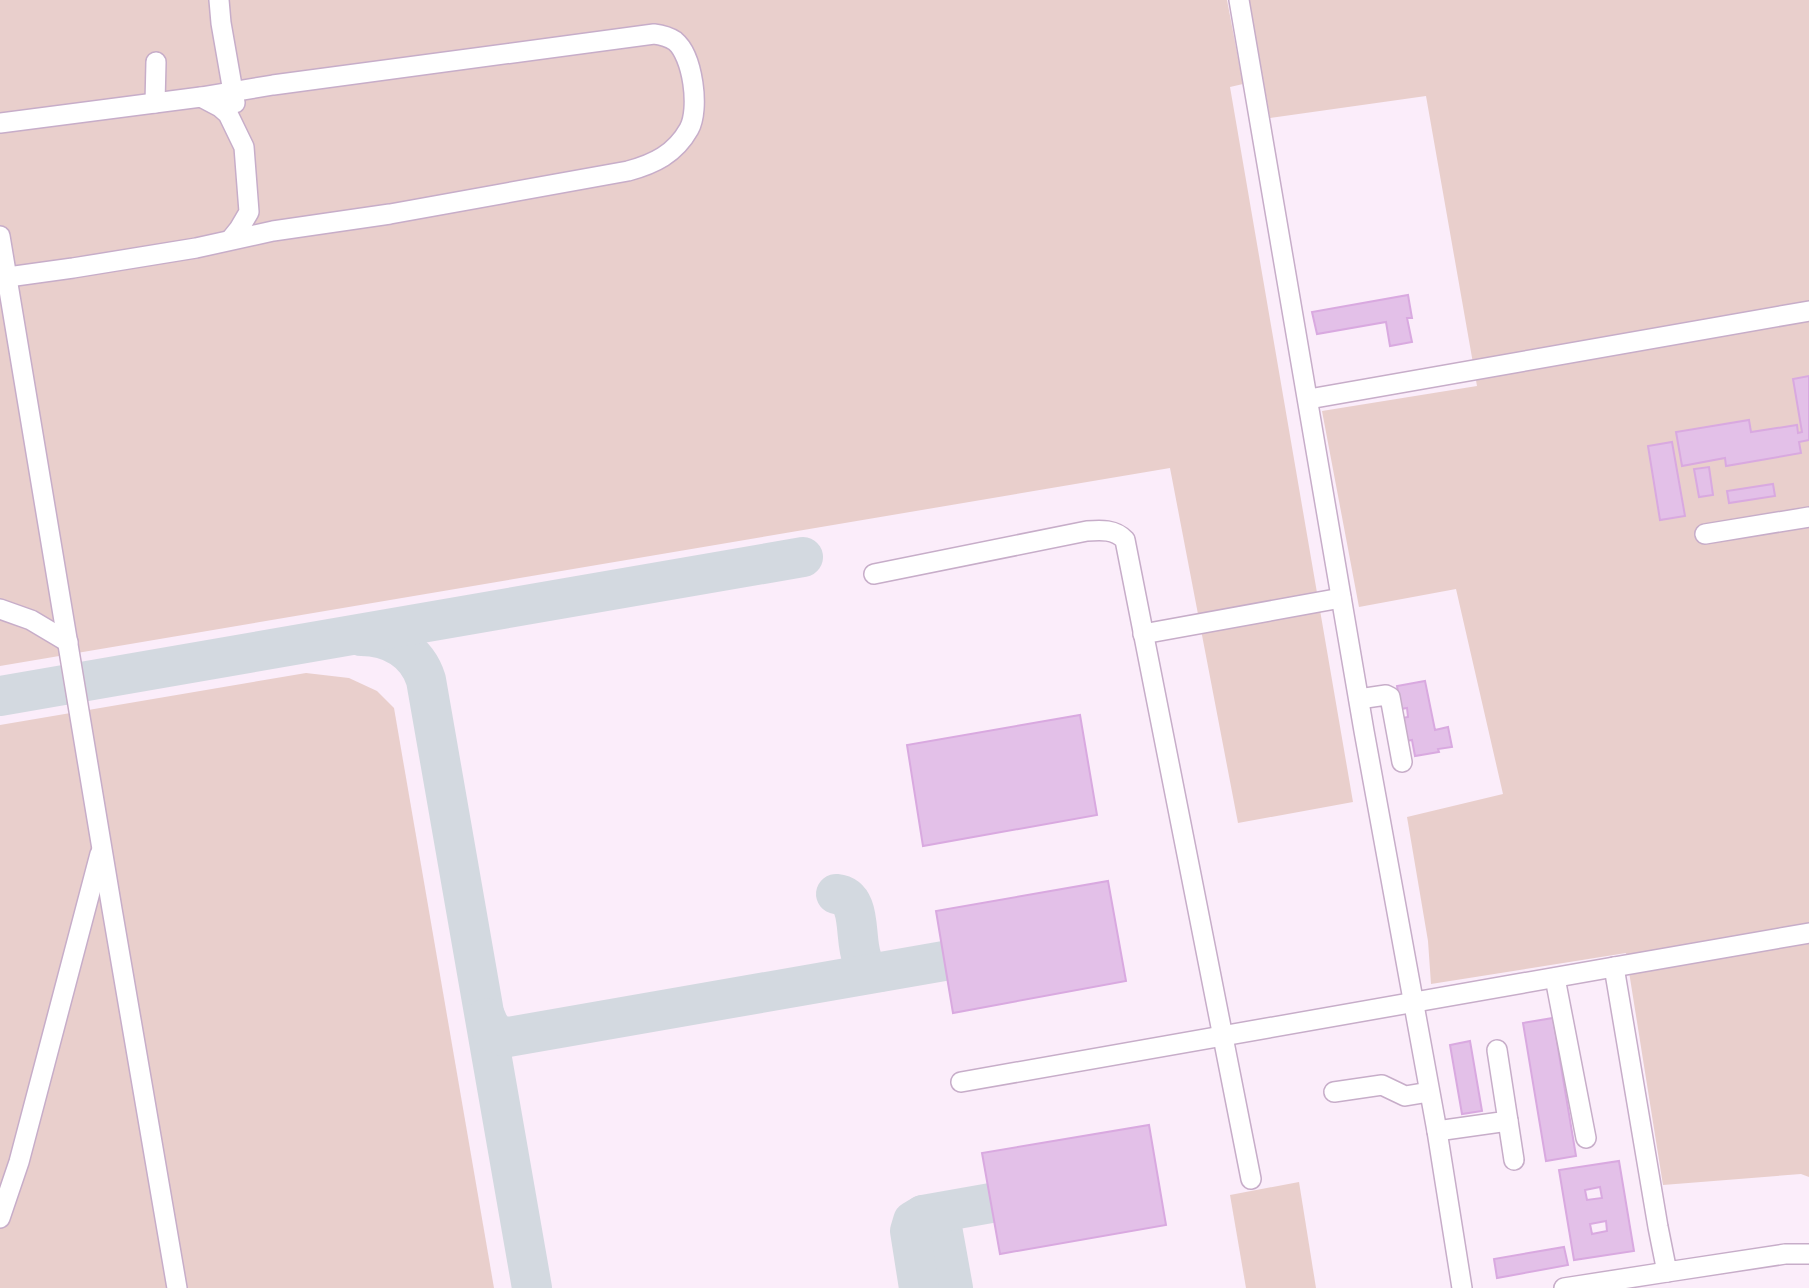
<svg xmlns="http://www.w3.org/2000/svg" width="1809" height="1288" font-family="Roboto,sans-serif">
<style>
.green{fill:#e9cfcc}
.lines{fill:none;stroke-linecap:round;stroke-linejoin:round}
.taxiway{stroke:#d3d9e0;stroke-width:40}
.building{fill:#e3c0e8;stroke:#d9a9e0;stroke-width:2;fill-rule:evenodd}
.minor-casing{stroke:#c7adc9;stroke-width:22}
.minor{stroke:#fff;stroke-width:19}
</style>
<rect width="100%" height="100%" fill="#fbedfa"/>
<g class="green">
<polygon points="0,0 1227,0 1243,84 1230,87 1353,802 1238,823 1170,468 0,666"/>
<polygon points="1249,0 1809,0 1809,1177 1801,1174 1663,1185 1626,953 1431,984 1428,941 1407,817 1503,794 1456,589 1359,607 1322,411 1477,386 1426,96 1270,118"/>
<polygon points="306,673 349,678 377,691 394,708 494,1288 0,1288 0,725"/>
<polygon points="1299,1182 1316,1288 1246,1288 1230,1195"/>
</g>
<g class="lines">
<g class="taxiway">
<path d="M361,636C391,636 417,651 426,680L532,1288"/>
<polyline points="0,696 803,557"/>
<path d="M836,894C873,898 842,970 880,972"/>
<path d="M486,1018C490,1029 496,1036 508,1037L944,961"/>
<polyline points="923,1215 935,1217 942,1227 953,1288"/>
<polyline points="919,1288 910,1231 913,1221 923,1215 991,1203"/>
</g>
</g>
<g class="building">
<polygon points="1408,295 1412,318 1407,318 1412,342 1390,346 1386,322 1317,334 1312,312"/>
<polygon points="1809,376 1809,440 1799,442 1801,453 1726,466 1725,458 1682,466 1676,432 1749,420 1751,432 1797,425 1798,433 1802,432 1793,379"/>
<polygon points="1672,442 1685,516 1660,520 1648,446"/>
<polygon points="1709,467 1713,495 1699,497 1694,469"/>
<polygon points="1773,484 1775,496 1729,503 1727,491"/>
<polygon points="1425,681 1435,730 1448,727 1452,747 1438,749 1439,752 1415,756 1412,740 1406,741 1402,718 1408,717 1407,708 1401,709 1397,686"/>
<polygon points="1080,715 1097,815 923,846 907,745"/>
<polygon points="1108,881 1126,981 953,1013 936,911"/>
<polygon points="1553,1018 1576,1156 1546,1161 1523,1023"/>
<polygon points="1470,1041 1482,1111 1462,1114 1450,1045"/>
<polygon points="1149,1125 1166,1225 1000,1254 982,1153"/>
<path d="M1619,1161L1634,1251L1574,1260L1559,1170ZM1600,1187L1602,1198L1587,1200L1585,1190ZM1606,1221L1607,1231L1592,1234L1590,1224Z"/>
<polygon points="1564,1247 1568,1265 1497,1278 1494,1259"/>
</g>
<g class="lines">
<g class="minor-casing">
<g id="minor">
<polyline points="219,0 221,23 235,103"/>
<polyline points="1239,0 1364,731 1437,1131 1462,1288"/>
<polyline points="201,97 220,107 228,114 244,147 249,212 239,229 231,239"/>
<polyline points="155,103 156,62"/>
<path d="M0,123L201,97L273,85L654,34C662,35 669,37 675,41C693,56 700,109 689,129C675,154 654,164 628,171L390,214L273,231L196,248L73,268L8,277"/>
<polyline points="0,236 112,909 177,1288"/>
<polyline points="1309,399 1809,311"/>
<polyline points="1705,534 1809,517"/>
<path d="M874,574L1087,531C1101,530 1115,529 1125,540L1251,1179"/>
<polyline points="0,609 31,620 68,642"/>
<polyline points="1143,634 1341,598"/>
<polyline points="1359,699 1386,695 1390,697 1402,762"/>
<polyline points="1614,967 1809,933"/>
<polyline points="1555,978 1586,1138"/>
<polyline points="961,1082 1614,967 1658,1227 1667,1272 1785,1254 1809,1254"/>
<polyline points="1334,1092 1382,1085 1405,1096 1429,1092"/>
<polyline points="1508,1121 1514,1160"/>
<polyline points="1437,1131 1508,1121 1497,1050"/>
<polyline points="0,1218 19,1162 100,854"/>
<polyline points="1564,1288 1667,1272"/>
</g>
</g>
<use href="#minor" class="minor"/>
</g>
</svg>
